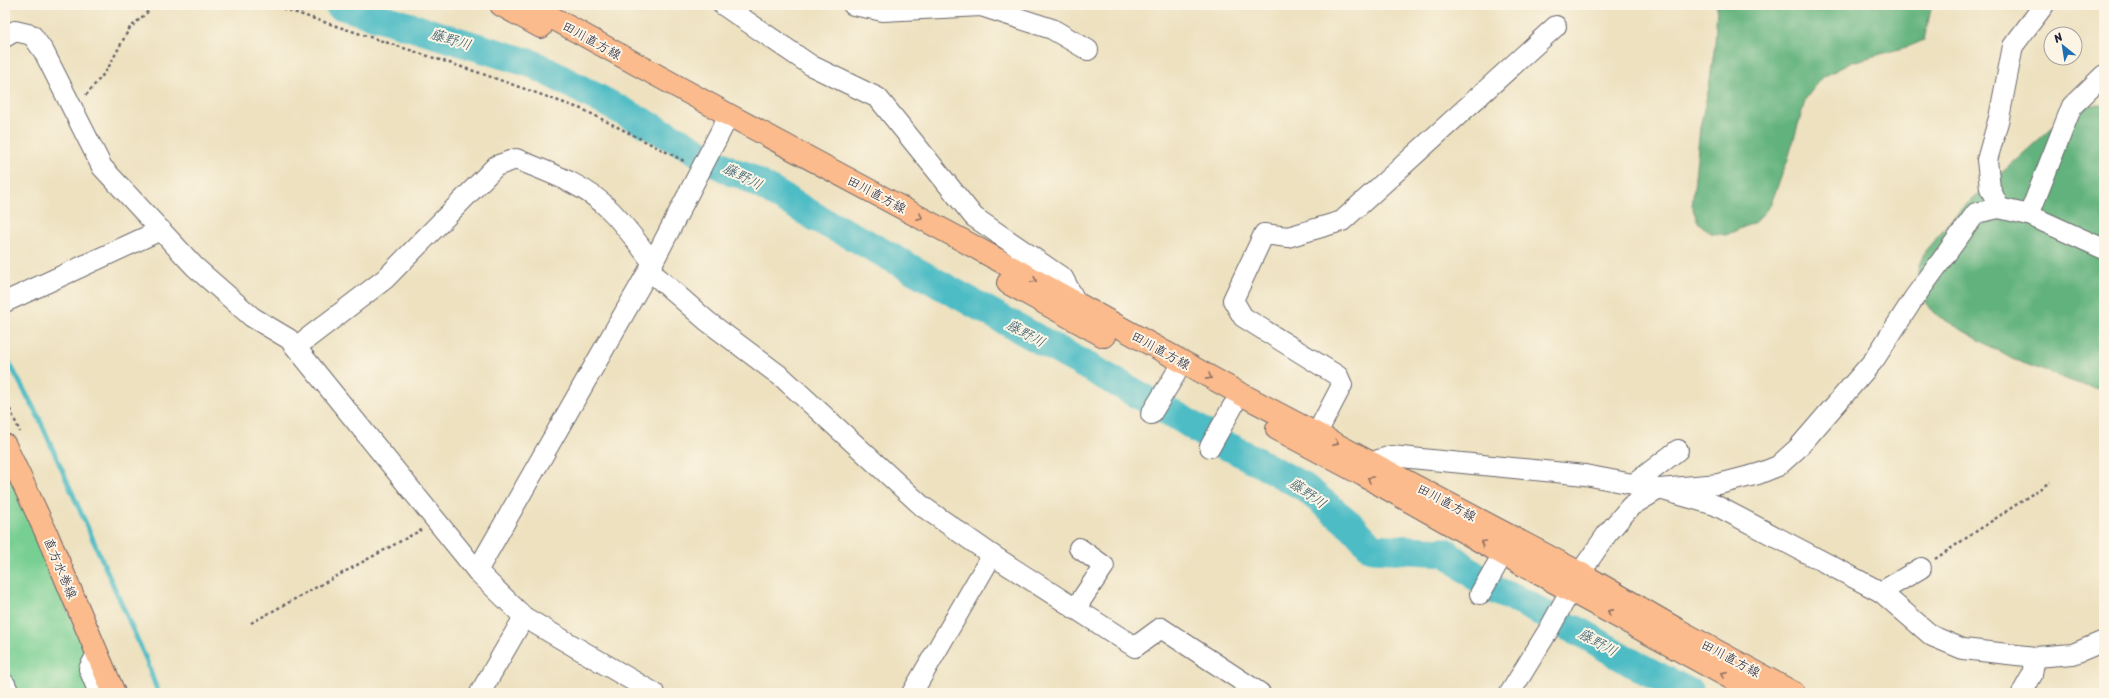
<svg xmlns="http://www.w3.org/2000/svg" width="2109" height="698" font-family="Sriracha,'Klee One',sans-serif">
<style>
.green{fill:#78cf93;stroke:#4d7867}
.forest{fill:#62b27d;stroke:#426a5c}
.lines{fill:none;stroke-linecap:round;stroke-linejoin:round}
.stream{stroke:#4ebcc5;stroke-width:5}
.river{stroke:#4ebcc5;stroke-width:29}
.minor-casing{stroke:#69656a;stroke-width:22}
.major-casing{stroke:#69656a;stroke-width:24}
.path{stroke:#69656a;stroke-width:2.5;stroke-dasharray:3 3;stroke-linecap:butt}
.minor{stroke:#fff;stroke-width:20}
.major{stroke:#fbbb8c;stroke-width:22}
.oneway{stroke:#8e6e64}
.labels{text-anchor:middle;stroke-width:4;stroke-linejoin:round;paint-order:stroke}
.street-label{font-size:13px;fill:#22223b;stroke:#fcf5e5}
.water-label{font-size:14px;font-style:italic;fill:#31586b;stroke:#fcf5e5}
</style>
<rect width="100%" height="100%" fill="#fcf5e5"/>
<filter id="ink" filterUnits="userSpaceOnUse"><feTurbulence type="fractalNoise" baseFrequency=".025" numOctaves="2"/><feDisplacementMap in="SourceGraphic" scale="8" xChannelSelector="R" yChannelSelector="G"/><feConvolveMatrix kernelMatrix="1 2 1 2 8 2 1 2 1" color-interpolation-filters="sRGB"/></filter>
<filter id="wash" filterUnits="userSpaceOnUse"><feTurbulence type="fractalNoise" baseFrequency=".012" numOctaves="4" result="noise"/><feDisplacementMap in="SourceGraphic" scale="16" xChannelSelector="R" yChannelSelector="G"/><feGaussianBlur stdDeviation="0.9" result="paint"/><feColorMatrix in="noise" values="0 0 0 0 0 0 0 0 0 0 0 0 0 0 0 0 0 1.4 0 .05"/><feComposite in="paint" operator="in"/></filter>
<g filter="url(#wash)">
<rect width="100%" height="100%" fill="#ede1c0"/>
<polygon class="green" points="5,465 103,693 5,693"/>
<g class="forest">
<polygon points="1717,5 1932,5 1924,40 1910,46 1852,62 1823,77 1806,98 1788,159 1770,206 1755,222 1726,235 1710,233 1698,222 1692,207 1700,127 1709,87 1715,44"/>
<polygon points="2091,105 2104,105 2104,390 2085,386 2012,359 1938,316 1926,304 1917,278 1919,265 1925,251 1959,211 2055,125 2081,107"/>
</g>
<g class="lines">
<polyline class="stream" points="5,355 39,418 146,659 158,693"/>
<polyline class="river" points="339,5 533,64 681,142 732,172 744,175 824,222 858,239 1182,419 1221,444 1234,449 1304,487 1353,527 1372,548 1446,552 1490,588 1520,601 1566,626 1579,631 1632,663 1690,693"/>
</g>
</g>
<g filter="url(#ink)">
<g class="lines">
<g class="minor-casing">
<g id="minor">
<polyline points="723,5 812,66 878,98 974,217 1063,278 1077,304 1074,310"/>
<polyline points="853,5 883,11 981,6 1052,29 1088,50"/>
<polyline points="5,37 15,31 32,35 44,52 102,167 195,267 252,317 289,339 477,571 524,617 654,693"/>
<polyline points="1999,208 1990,188 1987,160 1999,118 2013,46 2044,5"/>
<polyline points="2029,215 2072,106 2104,75"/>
<polyline points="649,270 707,321 783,378 922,506 992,555 1135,647 1161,628 1260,693"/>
<polyline points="5,302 161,230"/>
<path d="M296,347L385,279L496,166L516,159C548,172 586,185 610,210C626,226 639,245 653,263"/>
<polyline points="1151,414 1175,375"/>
<polyline points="1210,447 1233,406"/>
<polyline points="1312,448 1317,433 1342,385 1338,376 1243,317 1233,300 1264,234 1288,237 1342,221 1556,26"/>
<polyline points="1372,462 1391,456 1585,475 1659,489 1715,505 1881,592 1932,636 1963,649 2035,657 2073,654 2104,641"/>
<polyline points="1634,484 1678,450"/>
<polyline points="477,571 649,270 729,115"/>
<polyline points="1881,592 1921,568"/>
<polyline points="1480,594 1503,554"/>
<polyline points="1075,609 1104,566 1079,548"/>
<polyline points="97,654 89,669 99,693"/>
<polyline points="5,684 9,693"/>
<polyline points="480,693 524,617"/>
<polyline points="912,693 992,555"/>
<polyline points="1510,693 1548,631 1580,573 1607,534 1631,506 1659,489 1719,484 1758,474 1778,466 1798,448 1874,360 1914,298 1976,213 1999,208 2029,215 2104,249"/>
<polyline points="2022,693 2032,675 2035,657"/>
</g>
</g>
<g class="major-casing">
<g id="major">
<polyline points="501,5 541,27"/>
<polyline points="529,5 729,115 962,240 1239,393 1580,573 1680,631 1794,693"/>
<polyline points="1008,283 1104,336"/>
<polyline points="1277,429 1363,475 1503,554 1758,693"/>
<polyline points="5,445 45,530 114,693"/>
</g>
</g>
<g class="path">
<polyline points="272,5 480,73 584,110 686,162"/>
<polyline points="86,95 107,70 129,29 155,5"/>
<polyline points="5,398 20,432"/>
<polyline points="1935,559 2050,482"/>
<polyline points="251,623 421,530"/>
</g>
<use href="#minor" class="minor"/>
<use href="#major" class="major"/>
</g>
<defs><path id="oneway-chevron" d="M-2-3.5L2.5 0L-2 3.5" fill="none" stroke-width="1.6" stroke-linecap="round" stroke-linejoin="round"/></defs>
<g class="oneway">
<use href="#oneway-chevron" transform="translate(920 217) rotate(28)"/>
<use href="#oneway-chevron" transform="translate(1034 280) rotate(29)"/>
<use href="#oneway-chevron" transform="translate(1209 377) rotate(29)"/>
<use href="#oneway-chevron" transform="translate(1336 443) rotate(28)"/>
<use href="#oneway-chevron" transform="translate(1370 479) rotate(-150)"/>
<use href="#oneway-chevron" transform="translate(1483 543) rotate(-150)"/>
<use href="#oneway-chevron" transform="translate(1610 612) rotate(-152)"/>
<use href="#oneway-chevron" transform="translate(1724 674) rotate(-151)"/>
</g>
</g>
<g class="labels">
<g class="street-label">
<text transform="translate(592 40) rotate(29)" y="5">田川直方線</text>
<text transform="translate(877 194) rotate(28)" y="5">田川直方線</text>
<text transform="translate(1161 350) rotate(29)" y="5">田川直方線</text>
<text transform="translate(1447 502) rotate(28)" y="5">田川直方線</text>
<text transform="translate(61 568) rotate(67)" y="5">直方水巻線</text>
<text transform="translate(1731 658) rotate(28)" y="5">田川直方線</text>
</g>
<g class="water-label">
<text transform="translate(451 39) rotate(17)" y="5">藤野川</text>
<text transform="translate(743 176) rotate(27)" y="5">藤野川</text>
<text transform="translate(1026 333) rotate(29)" y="5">藤野川</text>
<text transform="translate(1308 493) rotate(35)" y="5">藤野川</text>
<text transform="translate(1598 642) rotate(29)" y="5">藤野川</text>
</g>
</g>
<rect width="2109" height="698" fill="none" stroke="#fcf5e5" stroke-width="20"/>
<g transform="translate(2063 46) rotate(330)"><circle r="19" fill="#fcf5e5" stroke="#a5a1a1"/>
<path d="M0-3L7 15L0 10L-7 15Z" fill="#1f6fb2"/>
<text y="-6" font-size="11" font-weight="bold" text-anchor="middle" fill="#22223b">N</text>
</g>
</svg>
